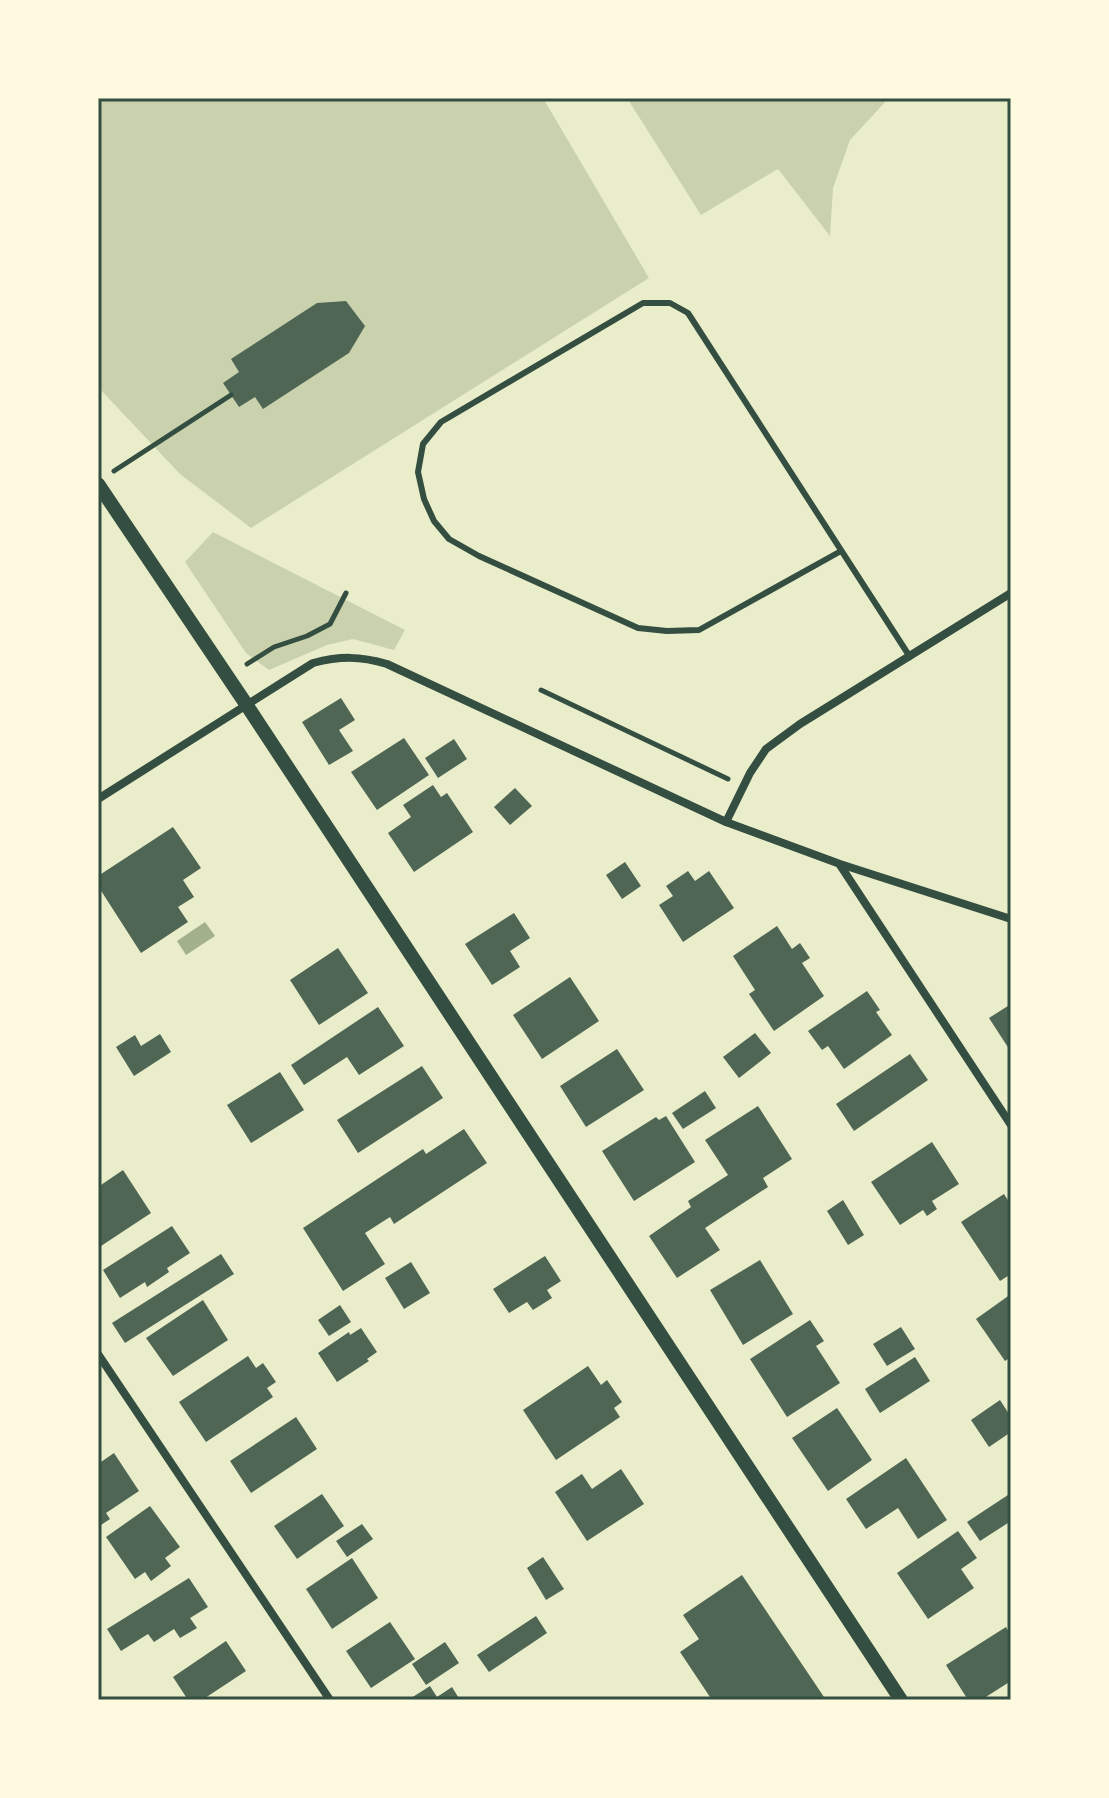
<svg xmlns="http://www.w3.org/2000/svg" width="1109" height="1798" font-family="'Noto Serif',serif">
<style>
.green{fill:#cad2ad}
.water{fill:#a3b18a}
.building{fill:#4f6655}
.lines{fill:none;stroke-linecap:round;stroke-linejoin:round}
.path{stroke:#344e41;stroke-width:5}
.service{stroke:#344e41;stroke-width:6}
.minor{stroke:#344e41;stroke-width:8}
.tertiary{stroke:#344e41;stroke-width:14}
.neatline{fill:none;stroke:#344e41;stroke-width:3}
</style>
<rect width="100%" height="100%" fill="#e9edc9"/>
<g class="green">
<polygon points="98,98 543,98 649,278 251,528 180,474 98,387"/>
<polygon points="627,98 885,98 887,100 850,140 833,188 830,236 778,169 701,215"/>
<polygon points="213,532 405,630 394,650 353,639 327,645 269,670 246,653 185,562"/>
</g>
<polygon class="water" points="205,922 215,936 186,955 177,941"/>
<g class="building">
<polygon points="346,301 365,326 349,353 263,409 255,397 239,407 223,383 239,372 231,359 317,303"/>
<polygon points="341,698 355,720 339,730 353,751 329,765 302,722"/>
<polygon points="404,738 429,775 377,810 351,772"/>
<polygon points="454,739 467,759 438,778 425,758"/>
<polygon points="433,785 441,797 447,793 473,832 414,872 388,833 411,817 403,805"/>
<polygon points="515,788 532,806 510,825 494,807"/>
<polygon points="173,827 201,868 183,880 194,897 178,907 188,922 141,953 98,886 98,876"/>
<polygon points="625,862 641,886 622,899 606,875"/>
<polygon points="688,871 695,881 709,871 734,908 683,942 659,905 673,896 666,886"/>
<polygon points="514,913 530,938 510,951 520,967 492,985 465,944"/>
<polygon points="777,926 792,949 800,943 810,958 802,963 824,996 774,1031 749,994 755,990 733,956"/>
<polygon points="338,948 368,993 319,1025 290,980"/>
<polygon points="570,977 599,1021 542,1059 513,1015"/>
<polygon points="867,991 880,1010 876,1012 892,1035 844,1069 828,1046 822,1050 808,1031"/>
<polygon points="1011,1004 1011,1052 989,1018"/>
<polygon points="378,1007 404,1046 359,1075 347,1057 304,1085 291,1065"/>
<polygon points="755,1033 771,1053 739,1078 723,1057"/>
<polygon points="160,1034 171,1052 134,1076 116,1047 135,1035 141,1046"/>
<polygon points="617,1049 644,1090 586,1127 560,1086"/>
<polygon points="910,1054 928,1080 854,1131 836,1104"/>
<polygon points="422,1066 443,1098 358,1153 337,1120"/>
<polygon points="280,1072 304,1110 251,1143 227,1105"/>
<polygon points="705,1091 716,1108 683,1129 672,1113"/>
<polygon points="758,1106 792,1159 763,1178 768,1187 705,1228 720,1250 677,1278 649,1236 691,1207 688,1201 728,1175 705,1140"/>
<polygon points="666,1116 695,1162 634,1201 602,1151 656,1117 659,1120"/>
<polygon points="464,1129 487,1163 394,1224 390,1217 365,1233 385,1264 343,1291 303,1228 423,1149 426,1154"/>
<polygon points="932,1142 959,1184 932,1201 937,1209 927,1216 923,1210 900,1225 871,1182"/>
<polygon points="123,1170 151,1213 98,1248 98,1187"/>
<polygon points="1004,1194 1011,1205 1011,1274 1000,1281 961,1222"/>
<polygon points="843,1200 864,1235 848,1245 827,1211"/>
<polygon points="172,1226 190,1253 167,1268 169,1272 147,1287 145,1282 120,1298 103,1270"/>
<polygon points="221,1254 234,1274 125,1343 112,1323"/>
<polygon points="545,1256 561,1281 547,1290 552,1298 533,1310 527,1302 509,1313 493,1289"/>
<polygon points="760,1260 793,1314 743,1345 710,1290"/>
<polygon points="411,1262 430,1293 404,1309 385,1278"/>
<polygon points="1011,1294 1011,1357 1005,1361 976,1319"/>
<polygon points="203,1300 228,1340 173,1376 146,1338"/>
<polygon points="340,1305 351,1322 329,1336 318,1320"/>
<polygon points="810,1320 824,1341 816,1346 840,1383 787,1417 750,1359"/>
<polygon points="901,1327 915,1349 887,1366 873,1344"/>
<polygon points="361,1328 377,1352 367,1359 369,1361 337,1382 318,1353 349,1332 350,1335"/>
<polygon points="248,1356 256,1368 263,1363 276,1382 267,1388 273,1397 206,1442 179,1402"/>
<polygon points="915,1357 930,1381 880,1413 865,1389"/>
<polygon points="588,1366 601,1385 607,1380 622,1402 614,1408 620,1417 556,1460 523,1410"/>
<polygon points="1000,1400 1011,1417 1011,1432 989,1447 971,1420"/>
<polygon points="837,1408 872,1460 828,1491 792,1438"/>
<polygon points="296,1417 317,1449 251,1493 230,1461"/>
<polygon points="114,1453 139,1491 106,1513 110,1519 98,1527 98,1464"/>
<polygon points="906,1458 947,1520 918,1539 898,1508 866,1529 846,1499"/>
<polygon points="621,1469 644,1504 587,1541 555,1492 582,1474 592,1489"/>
<polygon points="1011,1493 1011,1521 980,1541 967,1522"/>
<polygon points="322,1494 344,1526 297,1559 274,1526"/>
<polygon points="150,1506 180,1547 165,1558 171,1566 151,1581 145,1572 135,1579 106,1537"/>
<polygon points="362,1524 373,1539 347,1557 336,1541"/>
<polygon points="958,1531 977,1558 961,1569 974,1588 928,1619 897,1573"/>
<polygon points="543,1557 564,1589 546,1600 527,1568"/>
<polygon points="352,1558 378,1598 332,1629 306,1589"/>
<polygon points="742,1575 826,1700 712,1700 680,1652 699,1639 683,1615"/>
<polygon points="189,1578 208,1607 190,1618 197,1628 180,1638 174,1629 154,1642 148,1634 121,1651 107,1629"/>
<polygon points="536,1616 547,1633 489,1672 477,1655"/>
<polygon points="390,1622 415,1659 371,1688 346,1651"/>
<polygon points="1006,1627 1011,1636 1011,1681 981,1700 968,1700 946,1665"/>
<polygon points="226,1641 246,1671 202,1700 188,1700 173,1677"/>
<polygon points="445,1642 459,1663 426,1685 412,1664"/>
<polygon points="430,1686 437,1697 452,1687 460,1700 408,1700"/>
</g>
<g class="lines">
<g class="path">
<polyline points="114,471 231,395"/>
<polyline points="247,664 274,647 307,636 330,624 346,593"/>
<polyline points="541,690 728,779"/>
</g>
<polyline class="service" points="841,551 699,630 667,631 638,628 479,556 449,539 434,521 424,499 418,472 423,444 441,422 643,303 670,303 688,313 910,657"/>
<g class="minor">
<path d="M98,799L313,663C340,656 360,656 387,664L726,822L840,864L1011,919"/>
<polyline points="726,822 750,773 766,749 800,724 1011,593"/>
<polyline points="840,865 1011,1125"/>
<polyline points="98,1354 330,1700"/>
</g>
<polyline class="tertiary" points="98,484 246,704 901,1700"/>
</g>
<rect width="1109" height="1798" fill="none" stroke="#fefae0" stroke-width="200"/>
<rect x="100" y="100" width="909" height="1598" class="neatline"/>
</svg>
